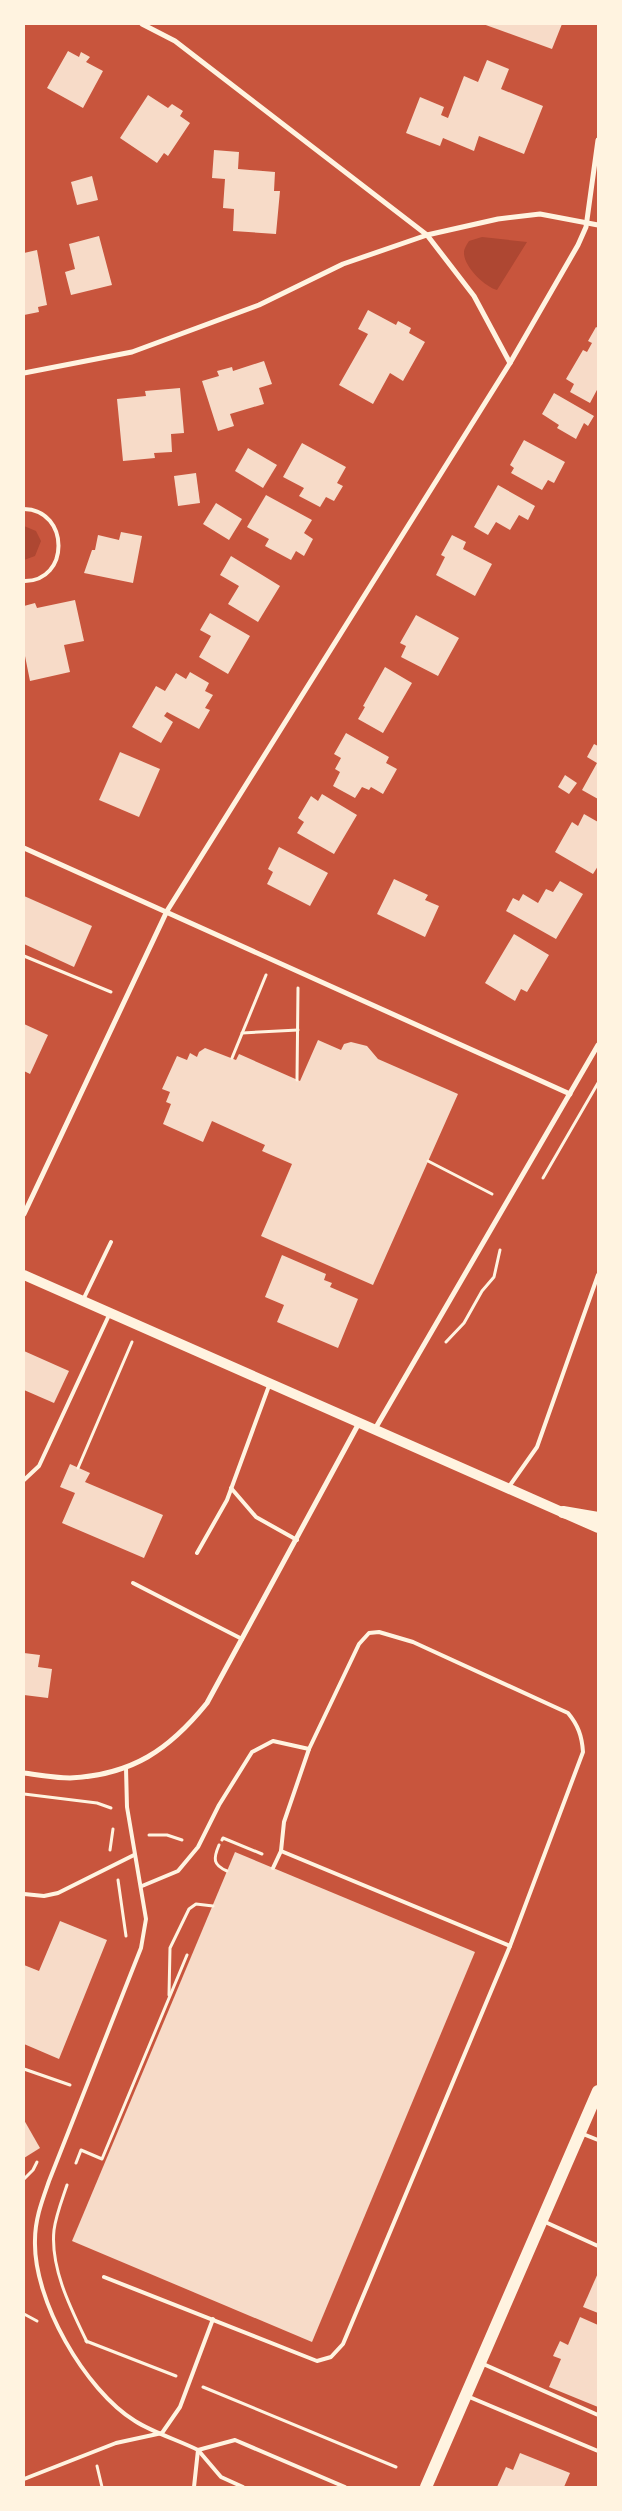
<svg xmlns="http://www.w3.org/2000/svg" width="622" height="2511" font-family="'Archivo Narrow',sans-serif">
<style>
.green{fill:#ae4732}
.building{fill:#f7dbc8}
.lines{fill:none;stroke-linecap:round;stroke-linejoin:round}
.path{stroke:#fff3e0;stroke-width:3}
.service{stroke:#fff3e0;stroke-width:4}
.minor{stroke:#fff3e0;stroke-width:5}
.secondary{stroke:#fff3e0;stroke-width:10}
.primary{stroke:#fff3e0;stroke-width:12}
</style>
<rect width="100%" height="100%" fill="#c8553d"/>
<g class="green">
<path d="M482,237L527,242L497,290C485,287 463,266 464,252C464,249 467,244 469,241Z"/>
<polygon points="24,526 36,531 41,541 35,556 24,560"/>
</g>
<g class="building">
<polygon points="483,24 562,24 552,49"/>
<polygon points="68,51 79,57 81,52 90,57 86,62 103,71 83,108 47,88"/>
<polygon points="487,60 509,69 501,89 543,106 524,154 479,136 474,151 443,138 440,146 406,133 420,97 444,107 441,115 448,118 464,76 478,82"/>
<polygon points="148,95 168,108 172,104 183,111 180,116 190,123 168,156 164,153 157,163 120,138"/>
<polygon points="214,150 239,152 238,169 275,172 274,191 280,191 276,234 233,231 234,209 223,208 225,179 212,178"/>
<polygon points="92,176 98,200 77,205 71,182"/>
<polygon points="99,236 112,285 71,295 65,272 75,269 69,244"/>
<polygon points="37,250 47,305 38,307 39,312 24,315 24,253"/>
<polygon points="368,310 396,325 398,321 411,328 409,333 425,342 403,381 390,373 373,404 339,385 368,334 358,329"/>
<polygon points="596,327 598,328 598,388 590,403 570,392 574,384 566,379 583,350 587,352 592,343 588,341"/>
<polygon points="264,361 272,384 259,388 264,404 230,414 234,426 218,431 202,381 219,376 217,371 232,367 233,371"/>
<polygon points="180,388 184,433 171,434 172,452 154,453 155,458 123,461 117,399 146,396 145,391"/>
<polygon points="554,393 594,416 588,426 584,423 576,439 557,428 559,425 542,414"/>
<polygon points="524,440 565,462 554,483 548,480 542,490 511,473 514,468 510,465"/>
<polygon points="302,443 346,467 337,483 343,486 334,501 326,497 320,507 299,496 304,488 283,477"/>
<polygon points="248,448 277,465 263,488 235,471"/>
<polygon points="196,473 200,503 178,506 174,476"/>
<polygon points="498,485 535,506 528,520 519,515 510,530 496,522 488,535 474,527"/>
<polygon points="266,495 312,520 304,533 313,539 304,556 296,551 291,560 265,546 269,539 247,527"/>
<polygon points="216,503 242,519 229,540 203,524"/>
<polygon points="121,532 142,536 133,583 84,573 92,550 95,550 98,535 119,540"/>
<polygon points="452,535 466,542 463,549 492,564 475,596 436,575 445,557 441,555"/>
<polygon points="231,556 280,586 258,622 228,604 239,586 220,575"/>
<polygon points="75,600 84,641 64,645 70,672 30,681 24,651 24,606 35,603 37,608"/>
<polygon points="210,613 250,636 228,674 199,657 211,636 200,630"/>
<polygon points="416,615 459,638 438,676 401,657 406,646 400,643"/>
<polygon points="385,667 412,683 383,733 358,719 365,707 363,706"/>
<polygon points="190,672 209,683 205,691 213,695 205,708 210,710 199,729 167,712 164,716 173,722 161,743 132,727 156,686 165,691 176,673 186,679"/>
<polygon points="346,733 389,757 386,763 397,769 383,794 371,787 369,790 362,787 355,798 333,786 340,772 335,769 341,758 334,754"/>
<polygon points="594,744 598,746 598,799 582,790 597,763 587,757"/>
<polygon points="120,752 160,769 139,817 99,800"/>
<polygon points="565,775 577,783 569,794 558,787"/>
<polygon points="322,794 357,815 334,854 297,833 304,822 298,818 311,796 318,801"/>
<polygon points="584,814 598,822 598,866 593,874 555,852 572,822 578,826"/>
<polygon points="279,847 328,873 310,906 267,884 273,872 268,869"/>
<polygon points="394,879 428,895 425,900 439,906 425,937 377,914"/>
<polygon points="560,881 583,894 556,939 506,911 513,898 519,901 523,894 538,903 546,889 553,892"/>
<polygon points="24,896 92,926 74,967 24,944"/>
<polygon points="514,934 549,955 527,992 521,989 515,1001 485,983"/>
<polygon points="24,1024 48,1035 30,1074 24,1071"/>
<polygon points="318,1040 341,1050 344,1044 351,1042 367,1046 378,1059 458,1094 373,1285 261,1236 292,1164 262,1151 265,1145 212,1121 203,1142 163,1124 171,1104 166,1102 170,1092 162,1089 177,1056 187,1060 190,1053 197,1057 199,1052 205,1048 236,1060 239,1054 300,1081"/>
<polygon points="282,1255 326,1274 324,1280 332,1283 330,1287 358,1299 338,1348 277,1322 284,1305 265,1297"/>
<polygon points="24,1351 69,1371 54,1403 24,1390"/>
<polygon points="70,1464 90,1473 85,1482 163,1515 144,1558 62,1523 75,1493 60,1487"/>
<polygon points="24,1653 40,1655 38,1667 52,1669 48,1698 24,1695"/>
<polygon points="235,1852 475,1952 312,2342 72,2241"/>
<polygon points="60,1921 107,1940 59,2059 24,2044 24,1965 39,1971"/>
<polygon points="24,2120 40,2148 24,2158"/>
<polygon points="598,2273 598,2313 583,2307"/>
<polygon points="580,2317 598,2325 598,2407 549,2387 561,2359 553,2356 560,2341 568,2345"/>
<polygon points="520,2453 570,2473 564,2487 497,2487 506,2467 513,2470"/>
</g>
<g class="lines">
<g class="path">
<polyline points="24,956 111,992"/>
<polyline points="242,1033 298,1030"/>
<polyline points="232,1058 266,975"/>
<polyline points="297,1080 298,988"/>
<polyline points="428,1161 492,1194"/>
<polyline points="543,1178 598,1083"/>
<polyline points="446,1342 464,1323 482,1291 494,1277 500,1250"/>
<polyline points="78,1468 132,1342"/>
<polyline points="24,1794 97,1803 111,1808"/>
<polyline points="149,1835 167,1835 182,1840"/>
<polyline points="222,1840 223,1838 262,1854"/>
<path d="M219,1845C213,1859 213,1865 227,1871"/>
<polyline points="110,1850 113,1829"/>
<polyline points="118,1880 126,1936"/>
<polyline points="169,1995 170,1948 189,1909 196,1904 213,1906"/>
<polyline points="24,2069 70,2085"/>
<polyline points="76,2163 81,2150 102,2159 187,1955"/>
<polyline points="24,2179 33,2170 37,2162"/>
<path d="M67,2185C62,2200 56,2215 54,2230C50,2268 71,2309 87,2342"/>
<polyline points="24,2314 37,2321"/>
<polyline points="86,2341 176,2376"/>
<polyline points="203,2387 396,2467"/>
<polyline points="97,2466 102,2487"/>
</g>
<g class="service">
<path d="M24,509C70,510 70,582 24,581"/>
<polyline points="83,1300 111,1242"/>
<polyline points="24,1480 39,1466 110,1313"/>
<polyline points="231,1488 256,1517 297,1540"/>
<polyline points="508,1488 537,1447 598,1275"/>
<polyline points="197,1553 227,1500 270,1383"/>
<polyline points="133,1583 242,1639"/>
<path d="M126,1768L127,1807L146,1919L141,1948L49,2181C42,2201 35,2219 35,2240C33,2300 85,2390 135,2421C154,2433 178,2440 198,2450L194,2487"/>
<path d="M273,1868L281,1851L284,1822L309,1749L359,1644L369,1633L379,1632L413,1642L568,1713C578,1725 582,1736 583,1752L510,1946"/>
<polyline points="142,1886 178,1871 198,1847 219,1805 252,1752 273,1741 309,1749"/>
<polyline points="24,1894 44,1896 58,1893 134,1855"/>
<polyline points="583,2134 598,2140"/>
<polyline points="543,2221 598,2246"/>
<polyline points="104,2277 317,2361 331,2357 343,2344 510,1946 281,1851"/>
<polyline points="481,2363 598,2415"/>
<polyline points="467,2396 598,2451"/>
<polyline points="24,2479 116,2443 162,2433 180,2407 213,2319"/>
<polyline points="243,2487 221,2477 198,2450 235,2440 345,2487"/>
</g>
<g class="minor">
<polyline points="142,24 175,41 427,235 474,296 510,363"/>
<polyline points="24,373 132,352 259,305 343,264 427,235 498,219 540,214 598,225"/>
<polyline points="24,848 570,1094"/>
<polyline points="24,1214 167,911 510,363 578,245 586,227 598,140"/>
<polyline points="375,1429 598,1045"/>
<path d="M24,1773C39,1775 55,1778 70,1778C132,1775 169,1750 207,1703L359,1423"/>
</g>
<polyline class="secondary" points="24,1275 598,1528"/>
<g class="primary">
<polyline points="563,1512 598,1518"/>
<polyline points="426,2487 598,2091"/>
</g>
</g>
<rect width="622" height="2511" fill="none" stroke="#fff3e0" stroke-width="50"/>
</svg>
